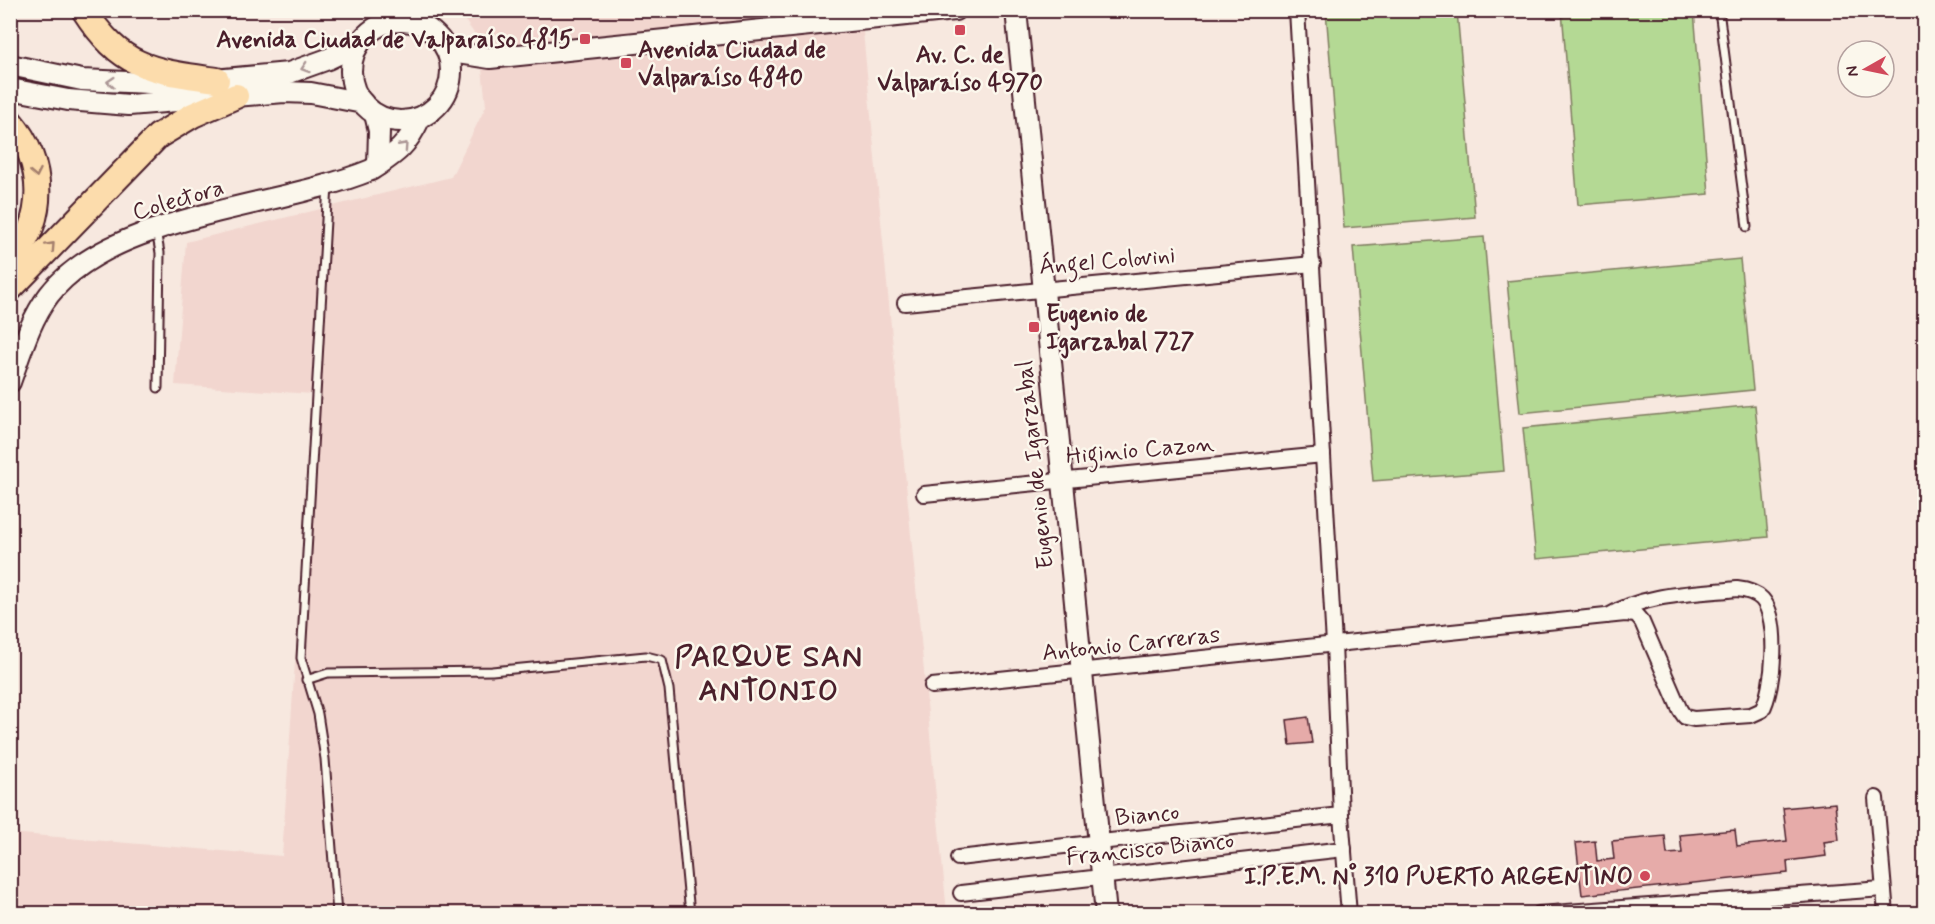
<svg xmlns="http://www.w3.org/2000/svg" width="1935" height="924" font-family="Mynerve,sans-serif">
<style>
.built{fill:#f2d6cf}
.green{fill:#b4d994;stroke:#7f7c60;stroke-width:1.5}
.building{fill:#e6aba9;stroke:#4a1f2b;stroke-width:1.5}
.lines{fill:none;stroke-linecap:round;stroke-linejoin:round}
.lane-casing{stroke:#4a1f2b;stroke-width:11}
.street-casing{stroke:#4a1f2b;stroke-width:18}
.secondary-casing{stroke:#4a1f2b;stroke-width:24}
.highway-casing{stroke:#4a1f2b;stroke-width:28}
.lane{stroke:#fbf7ec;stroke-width:7}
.street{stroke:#fbf7ec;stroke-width:14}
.secondary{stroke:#fbf7ec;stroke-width:20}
.highway{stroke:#fcdcac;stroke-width:24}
.oneway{stroke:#ab9695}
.oneway2{stroke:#a37e6c}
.poi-dot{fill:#d1495b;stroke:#fbf7ec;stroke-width:2}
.labels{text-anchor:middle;stroke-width:5;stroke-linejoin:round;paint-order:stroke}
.poi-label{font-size:24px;font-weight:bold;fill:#4a1f2b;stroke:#fbf7ec;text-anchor:end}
.street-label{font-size:24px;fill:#4a1f2b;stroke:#fbf7ec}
.district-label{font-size:30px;font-weight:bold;letter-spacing:1.5px;fill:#4a1f2b;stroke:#fbf7ec}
</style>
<rect width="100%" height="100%" fill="#f7e8df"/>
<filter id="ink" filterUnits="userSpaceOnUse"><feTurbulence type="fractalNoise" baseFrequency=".0167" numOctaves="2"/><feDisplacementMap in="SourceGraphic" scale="12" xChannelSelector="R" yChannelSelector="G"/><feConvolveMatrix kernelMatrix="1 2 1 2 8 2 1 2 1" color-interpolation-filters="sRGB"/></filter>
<g filter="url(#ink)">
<polygon class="built" points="458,11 861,11 947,913 11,913 10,833 282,856 313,394 175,385 186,242 451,177 486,106 479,40"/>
<g class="green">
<polygon points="1326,11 1457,11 1475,217 1344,228"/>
<polygon points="1562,11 1694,11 1709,194 1578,205"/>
<polygon points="1484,237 1504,471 1373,481 1353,247"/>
<polygon points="1740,259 1753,390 1520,413 1507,281"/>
<polygon points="1755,405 1768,537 1536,559 1523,428"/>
</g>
<g class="building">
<polygon points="1308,717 1312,743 1290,745 1287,720"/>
<polygon points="1835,803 1839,840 1824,842 1826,856 1787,861 1788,873 1582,895 1576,843 1595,841 1597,861 1614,859 1612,841 1665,836 1667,854 1682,853 1680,835 1735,830 1737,846 1787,841 1783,808"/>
</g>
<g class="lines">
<g class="lane-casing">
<g id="lane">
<polyline points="1719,10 1747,227"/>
<polyline points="328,185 301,658 318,714 325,759 337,914"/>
<polyline points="156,230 160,253 158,388"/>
<polyline points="306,680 328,673 492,671 646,656 662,660 669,689 690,914"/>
</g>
</g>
<g class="street-casing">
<g id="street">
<polyline points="1297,10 1334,644 1341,815 1349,914"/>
<polyline points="905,303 1313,264"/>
<polyline points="924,494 1323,455"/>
<path d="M932,686L1625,614L1636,615L1642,622L1680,710L1685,717L1694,719L1751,715L1762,710C1774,689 1780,619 1762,599C1755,592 1746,590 1737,589C1694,594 1646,593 1608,616"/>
<polyline points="1876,798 1886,914"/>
<polyline points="958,858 1341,815"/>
<polyline points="961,893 1344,849"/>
<polyline points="1539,914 1883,889"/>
</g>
</g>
<g class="secondary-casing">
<g id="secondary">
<polyline points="1016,10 1106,914"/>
<circle cx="401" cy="71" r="50"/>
<polyline points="446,48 458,53 490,58 955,10"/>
<polyline points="10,65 82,80 171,84 289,73 328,59 359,44"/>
<polyline points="10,89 68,100 129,105 284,92 311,93 363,103"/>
<polyline points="375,114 379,131 378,165"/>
<path d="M10,382C21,352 30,320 49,295C111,214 279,208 371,170C397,153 407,146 420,118"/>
</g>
</g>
<g class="highway-casing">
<g id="highway">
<path d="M84,10C122,69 152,71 217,80"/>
<path d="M10,121C46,163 47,220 10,261"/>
<polyline points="10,289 158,136 193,115 236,96"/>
</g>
</g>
<use href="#lane" class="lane"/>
<use href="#street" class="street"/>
<use href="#secondary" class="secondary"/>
<use href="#highway" class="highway"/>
</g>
<defs><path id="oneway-chevron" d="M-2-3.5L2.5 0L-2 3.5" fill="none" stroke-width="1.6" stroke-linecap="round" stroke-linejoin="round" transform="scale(1.5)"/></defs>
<g class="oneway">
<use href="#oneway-chevron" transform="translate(305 68) rotate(162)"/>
<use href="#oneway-chevron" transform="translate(111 82) rotate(-176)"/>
<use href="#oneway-chevron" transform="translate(404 146) rotate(-48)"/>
</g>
<g class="oneway2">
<use href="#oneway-chevron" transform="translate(36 173) rotate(79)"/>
<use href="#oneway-chevron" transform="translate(51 246) rotate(-47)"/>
</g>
</g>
<g class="poi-dot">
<rect x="954" y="24" width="12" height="12" rx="3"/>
<rect x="579" y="33" width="12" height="12" rx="3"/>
<rect x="620" y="57" width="12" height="12" rx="3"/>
<rect x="1028" y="321" width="12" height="12" rx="3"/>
<circle cx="1645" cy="876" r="6"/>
</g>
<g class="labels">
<g class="poi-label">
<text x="573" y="47">Avenida Ciudad de Valparaíso 4815</text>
<text x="638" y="57" text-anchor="start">Avenida Ciudad de<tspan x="638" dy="28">Valparaíso 4840</tspan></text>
<text x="960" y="62" text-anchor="middle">Av. C. de<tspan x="960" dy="28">Valparaíso 4970</tspan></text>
<text x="1046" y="321" text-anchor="start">Eugenio de<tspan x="1046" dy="28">Igarzabal 727</tspan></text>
<text x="1633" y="884">I.P.E.M. N° 310 PUERTO ARGENTINO</text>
</g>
<g class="street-label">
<text transform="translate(178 199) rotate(-16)" y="8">Colectora</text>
<text transform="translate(1107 260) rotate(-5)" y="8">Ángel Colovini</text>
<text transform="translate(1140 449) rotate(-5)" y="8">Higinio Cazon</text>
<text transform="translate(1034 465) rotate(-96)" y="8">Eugenio de Igarzabal</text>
<text transform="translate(1131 643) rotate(-6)" y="8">Antonio Carreras</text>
<text transform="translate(1147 814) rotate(-6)" y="8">Bianco</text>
<text transform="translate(1150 848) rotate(-6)" y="8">Francisco Bianco</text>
</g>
<g class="district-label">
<text x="769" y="666">PARQUE SAN<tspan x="769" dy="34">ANTONIO</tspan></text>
</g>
</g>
<rect width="1935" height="924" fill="none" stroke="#fbf7ec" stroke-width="36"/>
<rect x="18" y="18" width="1899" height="888" fill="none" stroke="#4a1f2b" stroke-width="2" filter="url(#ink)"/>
<g transform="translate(1866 69) rotate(261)"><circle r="28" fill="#fbf7ec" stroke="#b4a19f" stroke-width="1.5"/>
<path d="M0-4.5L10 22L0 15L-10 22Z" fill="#d1495b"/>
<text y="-9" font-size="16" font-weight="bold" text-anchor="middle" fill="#4a1f2b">N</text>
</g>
</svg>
